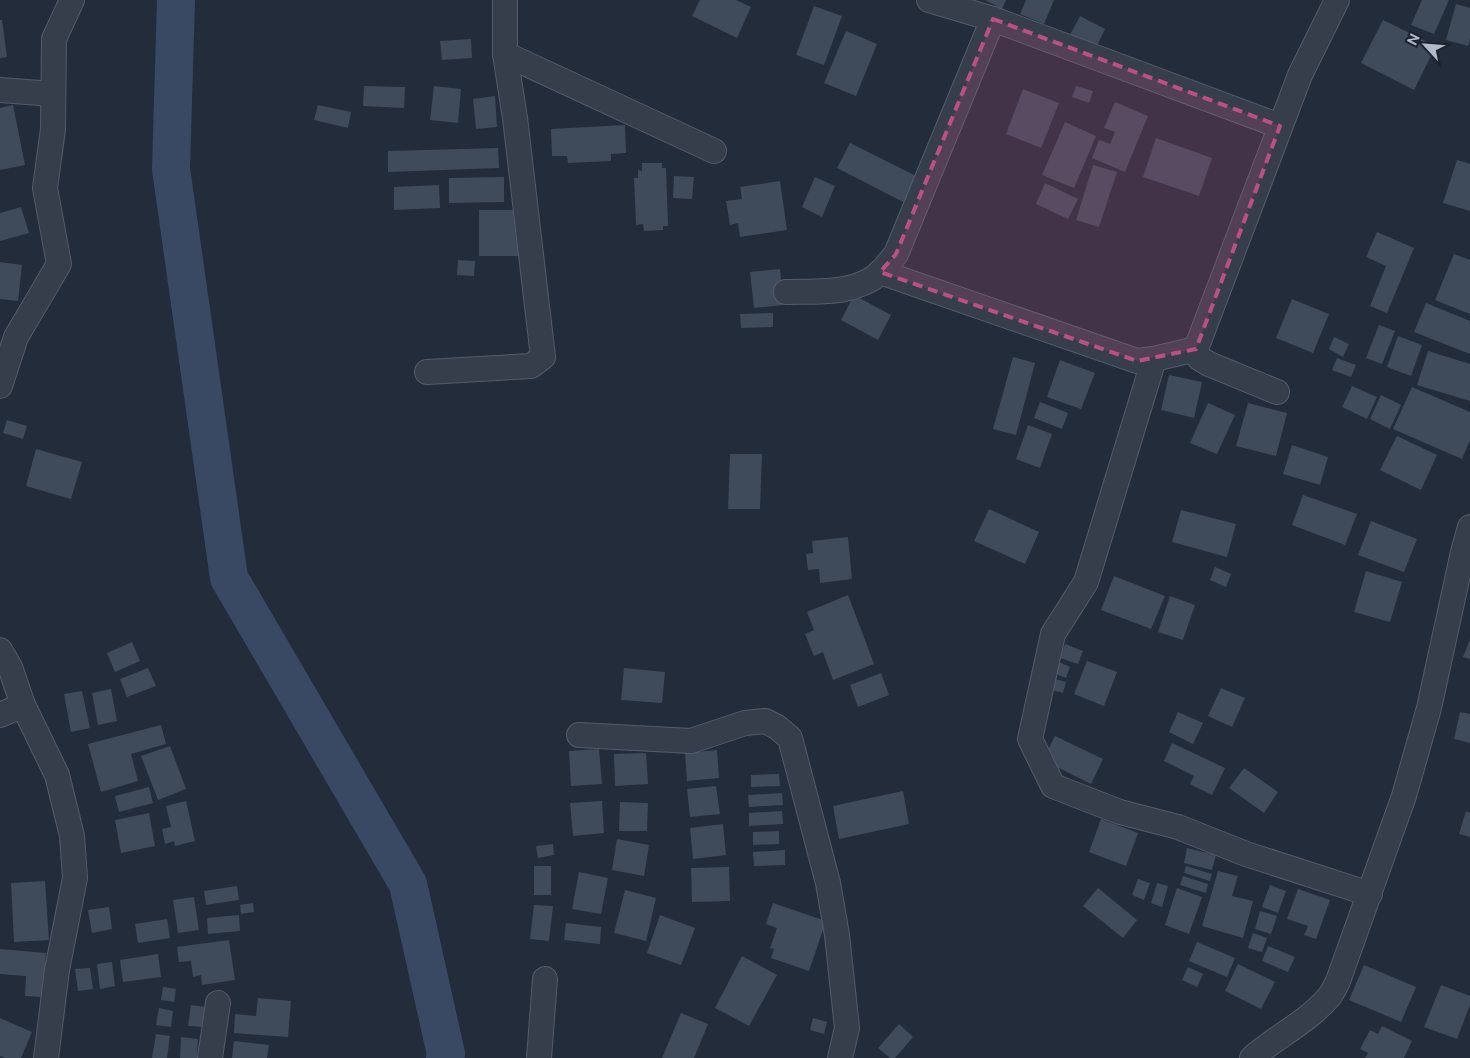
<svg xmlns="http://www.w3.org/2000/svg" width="1470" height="1058" font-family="'Public Sans',sans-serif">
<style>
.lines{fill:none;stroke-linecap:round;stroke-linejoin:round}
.river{stroke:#394964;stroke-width:38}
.building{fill:#3f4a5a}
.minor-casing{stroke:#555c69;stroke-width:26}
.minor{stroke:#373e4b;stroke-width:24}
.marked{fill:#bc5081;fill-opacity:0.2;stroke:#bc5081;stroke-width:4;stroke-dasharray:10 6;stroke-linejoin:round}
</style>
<rect width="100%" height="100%" fill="#232c3b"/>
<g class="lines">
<polyline class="river" points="176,0 171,169 229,578 408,884 446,1054 445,1058"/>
</g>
<g class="building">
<polygon points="700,0 736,0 751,7 737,38 692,16"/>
<polygon points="985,0 1006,0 1002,9"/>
<polygon points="1026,0 1054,0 1044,24 1020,14"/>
<polygon points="1422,0 1449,0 1434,34 1411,25"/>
<polygon points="1456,4 1470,8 1470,39 1468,46 1446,40"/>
<polygon points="814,6 842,16 824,65 796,55"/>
<polygon points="1080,16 1105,29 1096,48 1070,35"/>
<polygon points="0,20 2,20 7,57 0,58"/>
<polygon points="1383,20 1436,46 1414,90 1361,63"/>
<polygon points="846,31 877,44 856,96 824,83"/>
<polygon points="471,39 472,58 442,60 440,41"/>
<polygon points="364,86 405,87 404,108 363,106"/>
<polygon points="434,86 461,89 458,123 430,120"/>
<polygon points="1076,86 1093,91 1089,103 1072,97"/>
<polygon points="1023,89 1059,103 1041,148 1006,134"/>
<polygon points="495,96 497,127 476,129 473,99"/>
<polygon points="1115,102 1148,116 1125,172 1092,158 1099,140 1110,144 1115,132 1104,128"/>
<polygon points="13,105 25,165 0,170 0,108"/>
<polygon points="318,105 351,112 348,128 314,120"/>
<polygon points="1065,122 1096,136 1074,188 1042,175"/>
<polygon points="625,125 626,153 611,154 611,161 568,163 567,156 552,156 551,129"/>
<polygon points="1156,138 1212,158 1199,196 1143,177"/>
<polygon points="850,143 920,178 907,204 837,168"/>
<polygon points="498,148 499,168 388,172 388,151"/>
<polygon points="1457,160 1470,164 1470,211 1443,203"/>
<polygon points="642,163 662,163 662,168 666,168 668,226 663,226 663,230 644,231 643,224 636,225 634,178 638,178 638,170 642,171"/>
<polygon points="1093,165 1117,172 1099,227 1076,220"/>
<polygon points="674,176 694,177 692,199 673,198"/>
<polygon points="504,177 504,202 449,203 449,178"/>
<polygon points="815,177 835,186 822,217 802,207"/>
<polygon points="780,181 787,230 740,237 738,223 730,225 726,201 742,199 740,187"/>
<polygon points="1045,183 1078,199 1068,219 1036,204"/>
<polygon points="439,185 440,208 394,210 394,187"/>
<polygon points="21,207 29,233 0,241 0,213"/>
<polygon points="479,210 518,210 519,256 479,256"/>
<polygon points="1377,232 1414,248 1387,313 1370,306 1386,266 1366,257"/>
<polygon points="1454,254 1470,260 1470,314 1435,300"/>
<polygon points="458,260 475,261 474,276 457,275"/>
<polygon points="0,262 22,265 18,301 0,299"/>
<polygon points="780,269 783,305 754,308 750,272"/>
<polygon points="854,295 891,315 878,340 841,320"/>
<polygon points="1292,299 1329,314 1313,353 1276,338"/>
<polygon points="1426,303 1470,321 1470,354 1414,332"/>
<polygon points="773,313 773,327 741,328 740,314"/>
<polygon points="1379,325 1395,331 1382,364 1366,358"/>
<polygon points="1398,336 1422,345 1411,376 1387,367"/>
<polygon points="1334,337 1349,344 1343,357 1329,349"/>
<polygon points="1428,351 1470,364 1470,401 1417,385"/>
<polygon points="1013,357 1035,363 1016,435 993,429"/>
<polygon points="1337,358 1356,365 1351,377 1332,370"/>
<polygon points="1060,360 1095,373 1081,409 1047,397"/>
<polygon points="1169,375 1202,382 1194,418 1161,410"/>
<polygon points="1352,386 1377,397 1367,419 1342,407"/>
<polygon points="1412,387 1470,412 1470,440 1462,459 1393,429"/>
<polygon points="1381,395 1401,405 1390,429 1370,419"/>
<polygon points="1040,402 1068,413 1062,429 1034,418"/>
<polygon points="1208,403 1235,415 1217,454 1190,443"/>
<polygon points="1248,403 1287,413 1276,456 1236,446"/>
<polygon points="7,420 27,426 23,439 3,433"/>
<polygon points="1028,425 1052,434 1040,468 1016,459"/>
<polygon points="1397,436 1437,455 1421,490 1380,470"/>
<polygon points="1292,445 1328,457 1320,485 1283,474"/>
<polygon points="36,449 82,462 71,499 26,486"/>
<polygon points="730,454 762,454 760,509 728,509"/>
<polygon points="1303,495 1357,514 1345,545 1292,525"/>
<polygon points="989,509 1039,532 1025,564 974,541"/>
<polygon points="1181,510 1236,524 1227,557 1172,542"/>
<polygon points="1371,521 1417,539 1404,572 1358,555"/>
<polygon points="848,537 852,579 820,583 819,569 808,570 806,554 813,553 812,541"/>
<polygon points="1215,567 1231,574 1226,587 1210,580"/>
<polygon points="1366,571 1402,582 1390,622 1354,612"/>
<polygon points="1114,576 1165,596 1151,629 1101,610"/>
<polygon points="848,595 874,664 833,680 823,652 814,656 805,634 814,630 807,612"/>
<polygon points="1170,596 1195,605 1183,640 1158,632"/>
<polygon points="1470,639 1470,659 1463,657"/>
<polygon points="132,642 140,661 115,672 107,653"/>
<polygon points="1065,644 1083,651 1078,664 1060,658"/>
<polygon points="1057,661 1070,667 1066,678 1053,673"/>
<polygon points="1087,661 1117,672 1104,706 1074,694"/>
<polygon points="148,668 156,686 127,697 120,679"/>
<polygon points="624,668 665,672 662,703 621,700"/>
<polygon points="881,673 889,695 858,707 850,685"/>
<polygon points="1052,678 1066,682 1063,693 1049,689"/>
<polygon points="1221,688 1245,698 1232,727 1208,716"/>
<polygon points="111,689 117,721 98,725 92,693"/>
<polygon points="82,691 90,728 71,732 64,694"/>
<polygon points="1178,712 1203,723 1193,744 1169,732"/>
<polygon points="1460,712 1470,714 1470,743 1454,739"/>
<polygon points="161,725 166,744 131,754 138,781 101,792 88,744"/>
<polygon points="1055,736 1103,759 1091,784 1043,760"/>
<polygon points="1172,743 1225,768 1212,795 1190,784 1194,776 1164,761"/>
<polygon points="170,746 186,789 158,800 141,756"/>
<polygon points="599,749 602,784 571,786 569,751"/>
<polygon points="717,750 719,778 687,781 685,753"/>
<polygon points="646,753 648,784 615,786 614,754"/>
<polygon points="1244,768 1278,792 1264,813 1229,788"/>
<polygon points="779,774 780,786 751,787 751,775"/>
<polygon points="716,786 720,814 690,817 687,789"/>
<polygon points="149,787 153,803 119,812 115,796"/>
<polygon points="903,791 909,824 839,839 833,806"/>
<polygon points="782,793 783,805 749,807 748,795"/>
<polygon points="186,801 195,841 175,846 174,841 165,844 162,829 171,827 166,806"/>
<polygon points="602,801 604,833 573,836 570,803"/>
<polygon points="620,802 648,803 647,831 619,831"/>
<polygon points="782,811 783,824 749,826 749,813"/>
<polygon points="1466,811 1470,813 1470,837 1459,834"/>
<polygon points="149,813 155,846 121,853 115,820"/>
<polygon points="1101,819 1138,833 1126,866 1089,852"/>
<polygon points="723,824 726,855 693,859 690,828"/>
<polygon points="779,831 779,844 753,845 753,832"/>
<polygon points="617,839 649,845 644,876 612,870"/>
<polygon points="553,844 554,855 538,858 536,846"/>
<polygon points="1187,848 1216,855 1212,870 1184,863"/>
<polygon points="785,850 785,865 754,866 753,852"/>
<rect x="534" y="866" width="17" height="29"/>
<polygon points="1186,866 1212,874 1210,881 1184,873"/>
<polygon points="729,867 730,901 692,902 691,868"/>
<polygon points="1218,871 1238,876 1232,896 1253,901 1243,938 1202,926"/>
<polygon points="579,872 608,878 601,914 572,909"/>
<polygon points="1183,876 1208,884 1206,893 1180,885"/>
<polygon points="1138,879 1150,883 1144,900 1132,895"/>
<polygon points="45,881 49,940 14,942 11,883"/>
<polygon points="1157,883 1168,886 1162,907 1151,903"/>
<polygon points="1270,885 1286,891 1278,913 1262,907"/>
<polygon points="237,886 239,900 206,905 204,891"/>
<polygon points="1098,888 1137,920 1123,938 1083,906"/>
<polygon points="1177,888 1202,897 1189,934 1165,925"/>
<polygon points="1298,889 1330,900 1316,939 1304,935 1308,926 1287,919"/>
<polygon points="625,890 656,898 646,941 614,933"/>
<polygon points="194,897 199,930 178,933 173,900"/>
<polygon points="253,903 254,912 241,914 240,905"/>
<polygon points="773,903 826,921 809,971 771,958 774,949 770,948 777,928 766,924"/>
<polygon points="534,905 553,906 549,941 530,939"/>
<polygon points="109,907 112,929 92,933 88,910"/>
<polygon points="1260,911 1277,916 1271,934 1255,929"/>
<polygon points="239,915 240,931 208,934 207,918"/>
<polygon points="660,915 695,928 681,965 647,953"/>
<polygon points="167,919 170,938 138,943 135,924"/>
<polygon points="566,923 601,927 600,944 564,940"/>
<polygon points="1253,933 1267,938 1262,952 1248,948"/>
<polygon points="229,940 235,980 202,985 201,975 193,977 191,961 179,962 177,947"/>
<polygon points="1197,942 1235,958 1227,977 1189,961"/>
<polygon points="1268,946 1295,957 1288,972 1262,961"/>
<polygon points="0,949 46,953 42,997 25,996 26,976 0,974"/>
<polygon points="158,954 161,977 123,982 120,960"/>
<polygon points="742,956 777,975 749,1026 715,1008"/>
<polygon points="112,962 115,986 100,989 97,964"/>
<polygon points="1238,964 1275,982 1261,1009 1225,991"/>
<polygon points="1364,965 1416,987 1401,1022 1349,1000"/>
<polygon points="1188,967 1203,974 1197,987 1182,980"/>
<polygon points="90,968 93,989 78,991 75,969"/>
<polygon points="1441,985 1470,996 1470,1005 1457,1039 1424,1027"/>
<polygon points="163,987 176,989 174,1002 161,1000"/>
<polygon points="258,998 291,1001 288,1037 234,1033 235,1014 256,1016"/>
<polygon points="191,1005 206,1007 204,1027 188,1026"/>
<polygon points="159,1008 173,1011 171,1027 156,1025"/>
<polygon points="681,1013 708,1024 694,1058 662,1058"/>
<polygon points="0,1018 32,1032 21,1058 5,1058 0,1056"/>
<polygon points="813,1018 827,1022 824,1034 810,1030"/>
<polygon points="899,1024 913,1037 895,1058 890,1058 878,1048"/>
<polygon points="1382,1026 1412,1041 1404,1058 1365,1058 1368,1053 1360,1049 1370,1030 1378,1034"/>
<polygon points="156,1034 170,1036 167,1058 152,1058"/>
<polygon points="181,1037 198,1039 197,1058 180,1058"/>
<polygon points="234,1041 269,1045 267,1058 232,1058"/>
</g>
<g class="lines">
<g class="minor-casing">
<g id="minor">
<polyline points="929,0 993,19 1280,126"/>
<polyline points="505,54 714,151"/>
<polyline points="0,90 53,94"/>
<polyline points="880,272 1137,361 1154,359 1196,349"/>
<path d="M786,292C818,291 856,295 881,272C886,266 891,260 896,254L993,19"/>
<polyline points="1154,359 1086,582 1053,634 1030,739 1053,786 1120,812 1178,827 1246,854 1370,894"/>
<polyline points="427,372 531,366 543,357 515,118 505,54 505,0"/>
<polyline points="0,386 16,337 59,264 45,188 53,129 54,39 72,0"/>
<polyline points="1277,392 1209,364 1199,358 1196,349 1300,75 1337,0"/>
<polyline points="0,650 10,667 23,705 57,775 72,836 75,878 57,970 46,1058"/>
<polyline points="0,715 23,705"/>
<polyline points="579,735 691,741 745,723 765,721 777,727 790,738 828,883 837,935 847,1028 840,1058"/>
<polyline points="210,1058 218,1003"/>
<polyline points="539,1058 545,979"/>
<path d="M1252,1058C1276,1037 1307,1022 1328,998C1332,994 1335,987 1338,981L1404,796L1429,708L1463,552L1470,527"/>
</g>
</g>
<use href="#minor" class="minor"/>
</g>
<path class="marked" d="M993,19L1280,126L1196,349L1137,361L880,272L896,254Z"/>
<g transform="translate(1425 45) rotate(296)" stroke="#1c2330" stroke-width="4" paint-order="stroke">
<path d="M0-4L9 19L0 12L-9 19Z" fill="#b2b9c7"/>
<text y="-8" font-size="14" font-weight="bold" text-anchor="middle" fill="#b2b9c7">N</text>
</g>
</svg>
